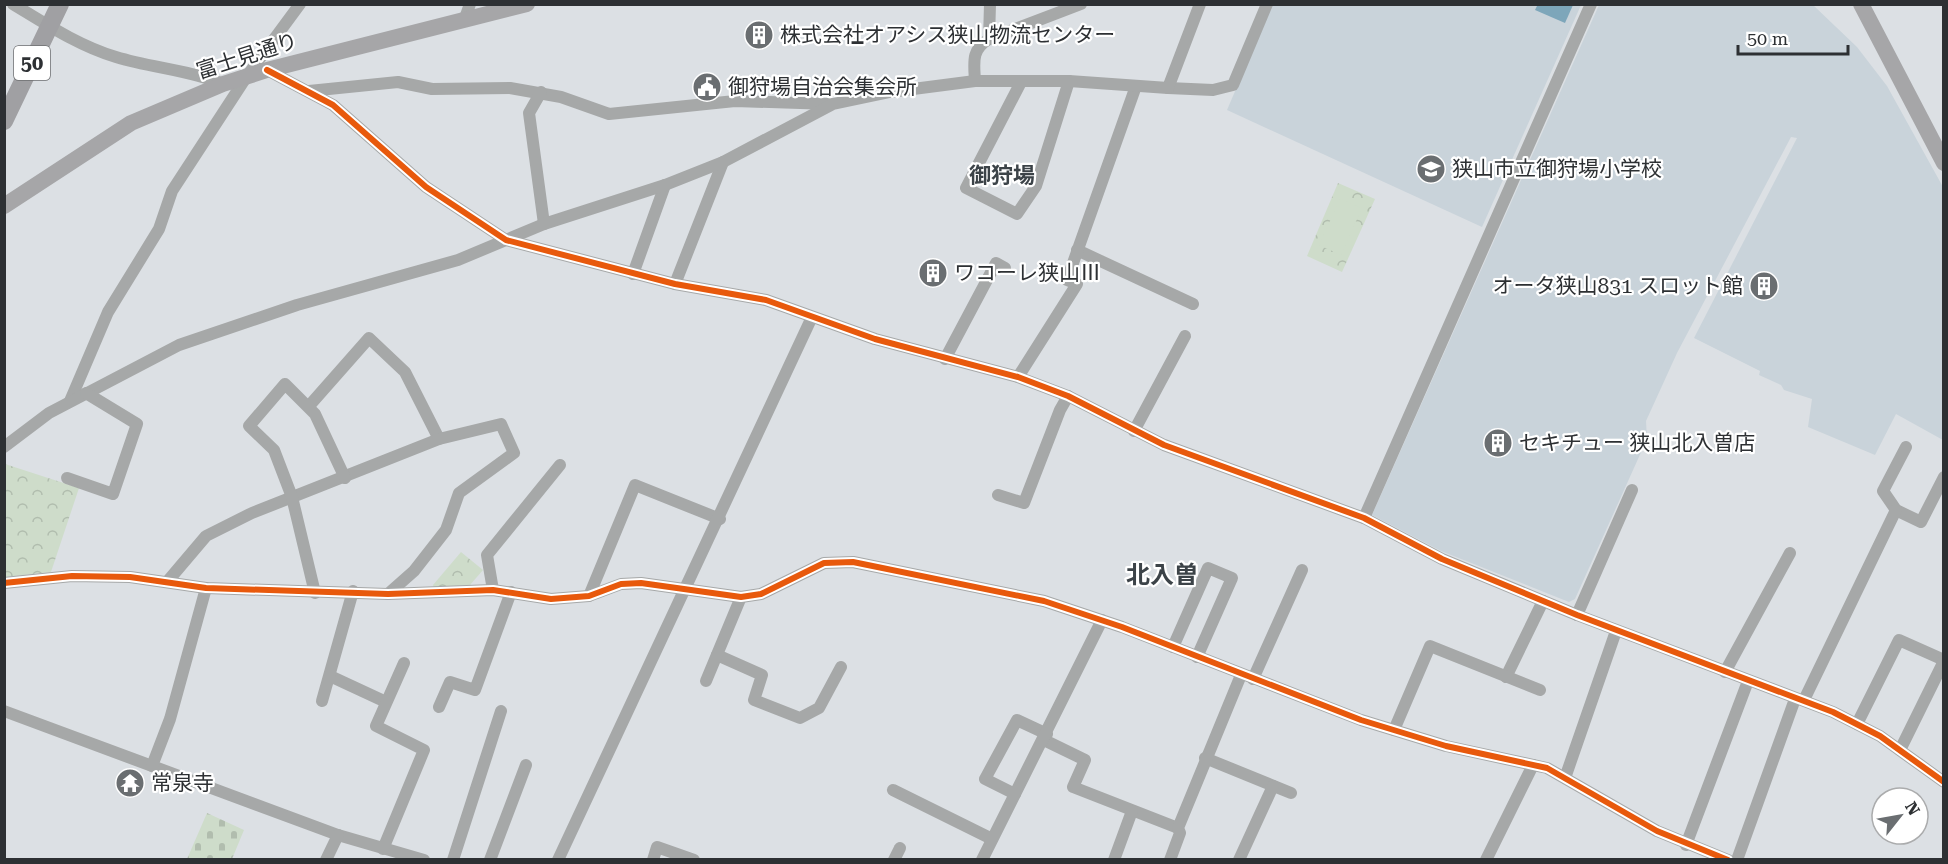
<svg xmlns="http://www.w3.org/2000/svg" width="1948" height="864" font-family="'Roboto Serif','Noto Sans JP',serif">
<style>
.built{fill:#c9d3da}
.forest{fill:url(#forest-crowns)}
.cemetery{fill:url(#cemetery-stones)}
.pitch{fill:#cedcca}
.water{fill:#7da6ba}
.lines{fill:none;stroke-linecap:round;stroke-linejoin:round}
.street{stroke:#a6a8a8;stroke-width:12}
.secondary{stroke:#a6a6a8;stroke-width:16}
.primary{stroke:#a0a0a3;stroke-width:18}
.cycleway-casing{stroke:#fff;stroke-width:10}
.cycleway{stroke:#e8590c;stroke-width:6}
.labels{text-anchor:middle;stroke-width:4.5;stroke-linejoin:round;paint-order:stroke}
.shield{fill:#fff;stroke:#6c6e70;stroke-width:1.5}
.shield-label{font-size:20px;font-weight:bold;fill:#2d3033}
.poi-label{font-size:21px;fill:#2d3033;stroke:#fff;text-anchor:start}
.street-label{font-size:21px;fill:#2d3033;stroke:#fff}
.neighbourhood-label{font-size:22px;font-weight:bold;fill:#3c4348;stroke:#fff}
.quarter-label{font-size:24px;font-weight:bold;fill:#3c4348;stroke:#fff}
</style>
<defs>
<pattern id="forest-crowns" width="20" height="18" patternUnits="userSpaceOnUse" patternTransform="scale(1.5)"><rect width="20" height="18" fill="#cedcca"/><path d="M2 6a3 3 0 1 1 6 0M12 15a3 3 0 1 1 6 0" fill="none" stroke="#b1bdae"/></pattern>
<pattern id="cemetery-stones" width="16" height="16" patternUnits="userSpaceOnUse" patternTransform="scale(1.5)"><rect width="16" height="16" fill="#cedcca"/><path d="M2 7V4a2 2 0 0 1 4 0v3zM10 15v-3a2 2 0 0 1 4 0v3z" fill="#b1bdae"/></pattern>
</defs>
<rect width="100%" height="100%" fill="#dce0e4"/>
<g class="built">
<polygon points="1272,5 1581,5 1482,227 1227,110"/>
<polygon points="1599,5 1813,5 1857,47 1887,86 1943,187 1943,440 1896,414 1875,455 1808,427 1812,399 1784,390 1781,385 1759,375 1760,371 1694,338 1797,138 1791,137 1677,353 1646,421 1647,439 1575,599 1569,602 1441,551 1372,515"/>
</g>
<g class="forest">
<polygon points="1338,183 1375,199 1342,272 1307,256"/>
<polygon points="5,464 79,488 51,572 5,577"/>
<polygon points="461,552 483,570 470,585 434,588 433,585"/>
</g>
<polygon class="cemetery" points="207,813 244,830 232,859 187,859"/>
<polygon class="pitch" points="1340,199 1362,208 1341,255 1319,245"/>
<polygon class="water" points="1538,4 1573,4 1573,5 1565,23 1535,10"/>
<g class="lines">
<g class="street">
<path d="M13,4C46,24 79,46 116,57C152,68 189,70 223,84"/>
<polyline points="464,21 470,4"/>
<polyline points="989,39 990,4"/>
<polyline points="267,70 333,105 426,187 506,240 675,284 766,300 875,339 1018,377 1068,396 1164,445 1364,518 1442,559 1577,615 1833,712 1880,736 1944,782"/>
<path d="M975,81C974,62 971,50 989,39L1081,4"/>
<polyline points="1021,82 966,188 1017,214 1036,186 1069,81"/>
<polyline points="1168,88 1213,90 1233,85 1267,4"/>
<polyline points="309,91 398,82 432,89 510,88 561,97 609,114 735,101 831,104"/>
<polyline points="541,92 529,113 544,224"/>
<polyline points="1077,250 1193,304"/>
<polyline points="633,274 665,185"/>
<polyline points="675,284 723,162"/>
<polyline points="945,359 996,263 1005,268"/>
<polyline points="1018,377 1077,284 1067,280 1136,86"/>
<polyline points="70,401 108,312 159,229 172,191 247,76 300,4"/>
<polyline points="309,406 369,338 405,372 439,439"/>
<polyline points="1134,431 1185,336"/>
<polyline points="4,447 49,413 179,345 297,305 458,260 544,224 665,185 723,162 833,104 890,92 975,81 1069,81 1168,88 1200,4"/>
<polyline points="1906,447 1883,491 1896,510 1921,522 1944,477"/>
<polyline points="67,478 113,494 137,424 86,393"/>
<polyline points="998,495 1024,503 1060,410 1068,396"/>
<polyline points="1364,518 1591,4"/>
<polyline points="167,582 206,536 252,513 439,439 501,424 514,453 459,493 446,530 414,571 388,594"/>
<polyline points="4,583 72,576 130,577 206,588 388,594 493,590 551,599 589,596 621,584 641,583 741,597 761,594 824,563 853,562 1044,601 1122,627 1361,720 1446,746 1547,768 1657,831 1728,860"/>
<polyline points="493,590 487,555 560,465"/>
<polyline points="315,593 292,497 274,450 249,426 285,384 315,414 345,478"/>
<polyline points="589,596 635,485 720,519"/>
<polyline points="1577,615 1632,490"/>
<polyline points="1173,647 1208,568 1232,578 1197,657"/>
<polyline points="717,655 762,675 754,700 800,718 819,708 841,667"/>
<polyline points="1725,672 1790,553"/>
<polyline points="330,676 386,702"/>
<polyline points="1506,677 1543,601"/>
<polyline points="1253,679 1302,570"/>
<polyline points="706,681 741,597"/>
<polyline points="1804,700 1896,510"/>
<polyline points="322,701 353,591"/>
<polyline points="439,707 450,682 475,690 511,592"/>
<polyline points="4,711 338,835 424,860"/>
<polyline points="1857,724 1899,640 1944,660"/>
<polyline points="1394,730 1430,646 1540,690"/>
<polyline points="1044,740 1085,760 1073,787 1178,828"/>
<polyline points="1900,750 1944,661"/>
<polyline points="1205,758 1291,793"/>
<polyline points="152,766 170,719 206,588"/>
<polyline points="1565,778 1616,631"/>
<polyline points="893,790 992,839"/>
<polyline points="1015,794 985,779 1017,720 1047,734"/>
<polyline points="1686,845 1748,681"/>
<polyline points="383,849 424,750 376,726 404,663"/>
<polyline points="326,860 338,835"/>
<polyline points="453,860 501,711"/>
<polyline points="490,860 526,765"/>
<polyline points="558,860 812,317"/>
<polyline points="653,860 657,847 694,860"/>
<polyline points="894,860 900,848"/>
<polyline points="982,860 1102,620"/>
<polyline points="1114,860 1132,811"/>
<polyline points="1170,860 1180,833 1178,828 1241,675"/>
<polyline points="1239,860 1273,786"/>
<polyline points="1486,860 1533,765"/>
<polyline points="1737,860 1795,699"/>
</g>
<g class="secondary">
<polyline points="1861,4 1944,163"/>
<polyline points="4,206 131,123 223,84 267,70 527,4"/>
</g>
<polyline class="primary" points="4,121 60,4"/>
<g class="cycleway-casing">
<g id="cycleway">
<polyline points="267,70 333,105 426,187 506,240 675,284 766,300 875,339 1018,377 1068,396 1164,445 1364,518 1442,559 1577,615 1833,712 1880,736 1944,782"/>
<polyline points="4,583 72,576 130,577 206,588 388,594 493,590 551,599 589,596 621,584 641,583 741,597 761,594 824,563 853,562 1044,601 1122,627 1361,720 1446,746 1547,768 1657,831 1728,860"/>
</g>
</g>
<use href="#cycleway" class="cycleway"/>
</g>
<defs>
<g id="building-disc" transform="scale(1.5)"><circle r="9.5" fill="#6a6e71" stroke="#fff"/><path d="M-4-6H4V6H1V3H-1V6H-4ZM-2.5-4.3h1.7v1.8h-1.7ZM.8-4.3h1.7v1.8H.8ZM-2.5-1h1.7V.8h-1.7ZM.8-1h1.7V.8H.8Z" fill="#fff"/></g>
<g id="civic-disc" transform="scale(1.5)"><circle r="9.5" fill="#6a6e71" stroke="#fff"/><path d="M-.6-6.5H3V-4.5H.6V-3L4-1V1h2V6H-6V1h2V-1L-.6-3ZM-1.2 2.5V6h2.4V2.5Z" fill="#fff"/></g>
<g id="school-disc" transform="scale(1.5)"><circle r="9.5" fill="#6a6e71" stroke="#fff"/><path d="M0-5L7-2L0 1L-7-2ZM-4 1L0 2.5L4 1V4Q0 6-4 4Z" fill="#fff"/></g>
<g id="temple-disc" transform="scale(1.5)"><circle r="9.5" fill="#6a6e71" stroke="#fff"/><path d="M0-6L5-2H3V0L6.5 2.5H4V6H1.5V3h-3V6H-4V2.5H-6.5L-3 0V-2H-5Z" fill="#fff"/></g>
</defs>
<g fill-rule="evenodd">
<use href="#building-disc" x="759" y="35"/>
<use href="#civic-disc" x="707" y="87"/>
<use href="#school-disc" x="1431" y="169"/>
<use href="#building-disc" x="933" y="273"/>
<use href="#building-disc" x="1764" y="286"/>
<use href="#building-disc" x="1498" y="443"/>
<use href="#temple-disc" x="130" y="783"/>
</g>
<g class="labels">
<rect class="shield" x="14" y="46" width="36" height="34" rx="4.5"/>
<g class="shield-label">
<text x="32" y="70">50</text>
</g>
<g class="poi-label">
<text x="780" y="42">株式会社オアシス狭山物流センター</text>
<text x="728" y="94">御狩場自治会集会所</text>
<text x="1452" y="176">狭山市立御狩場小学校</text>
<text x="954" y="280">ワコーレ狭山Ⅲ</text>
<text x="1743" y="293" text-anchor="end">オータ狭山831 スロット館</text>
<text x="1519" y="450">セキチュー 狭山北入曽店</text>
<text x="151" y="790">常泉寺</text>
</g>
<g class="street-label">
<text transform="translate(247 56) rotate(-18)" y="7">富士見通り</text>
</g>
<g class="neighbourhood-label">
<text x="1002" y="183">御狩場</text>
</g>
<g class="quarter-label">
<text x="1162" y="583">北入曽</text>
</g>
</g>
<rect width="1948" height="864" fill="none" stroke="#2d3033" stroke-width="12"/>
<g transform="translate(1900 816) rotate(59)"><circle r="28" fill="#ffffff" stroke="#abacad" stroke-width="1.5"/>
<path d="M0-4.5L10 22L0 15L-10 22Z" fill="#6a6e71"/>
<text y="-9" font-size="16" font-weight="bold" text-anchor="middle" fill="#2d3033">N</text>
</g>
<path d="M1738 45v9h110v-9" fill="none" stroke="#2d3033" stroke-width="3"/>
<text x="1747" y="45" font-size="18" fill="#2d3033" stroke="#ffffff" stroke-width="4.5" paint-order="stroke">50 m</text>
</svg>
